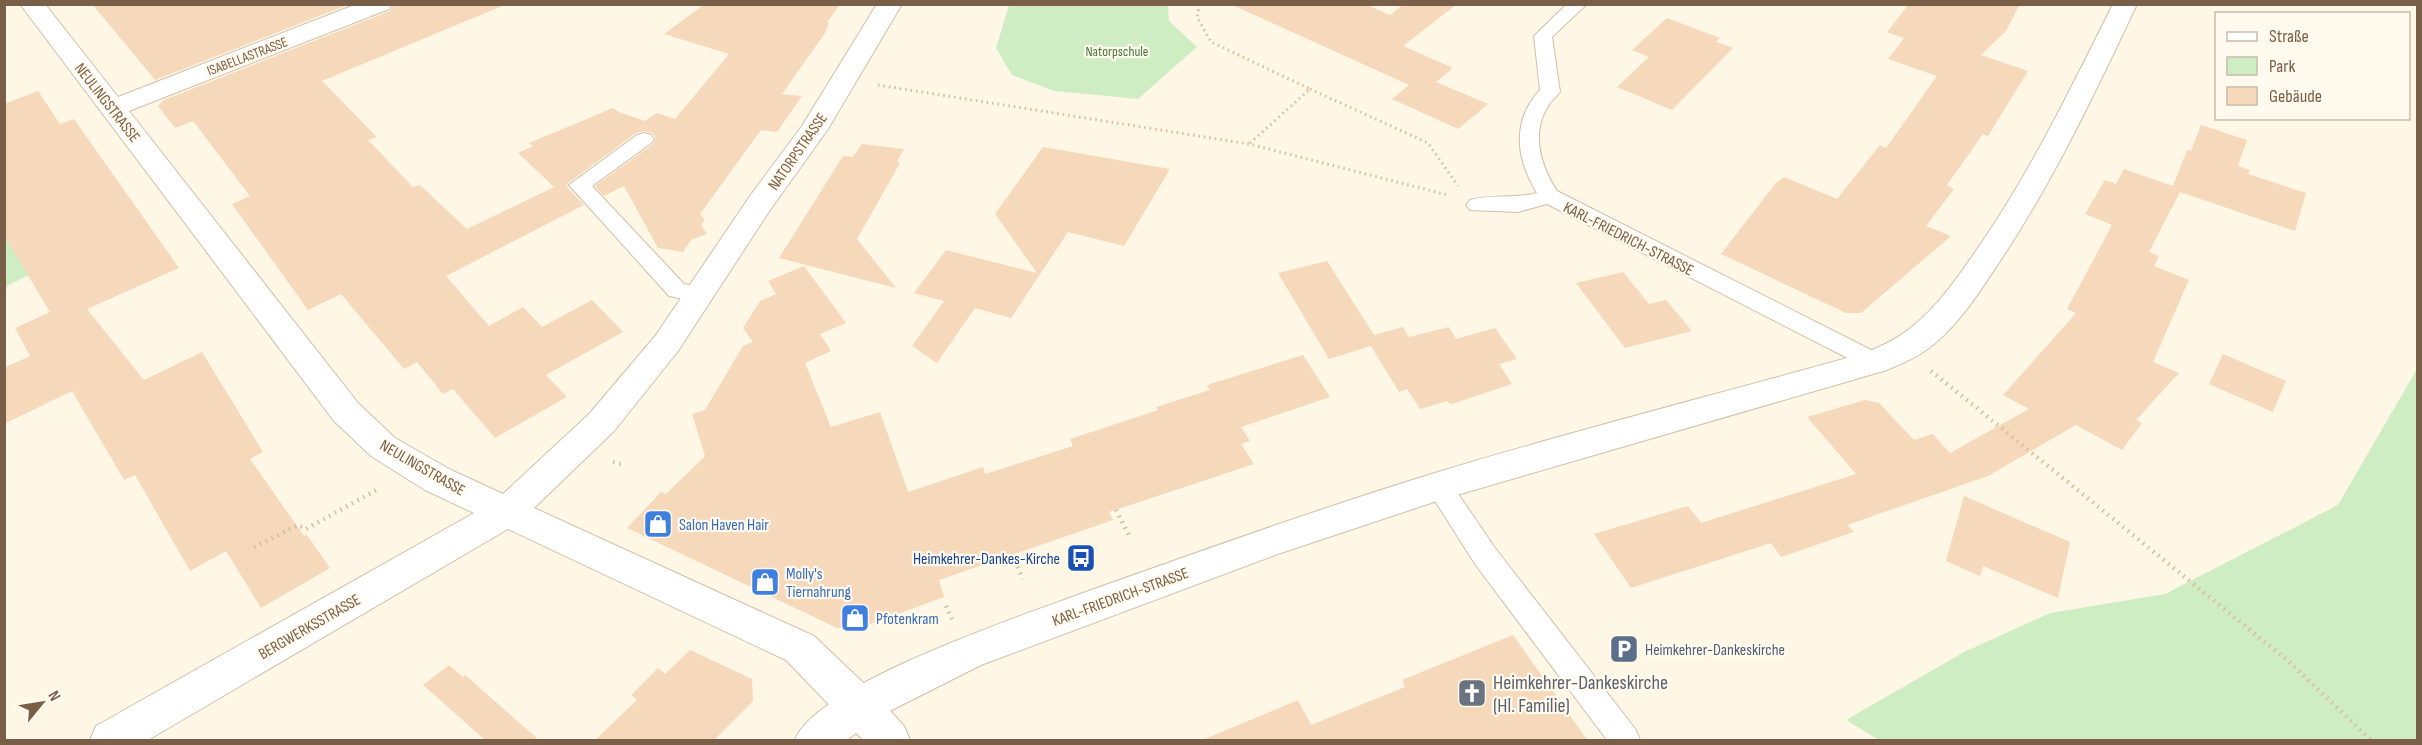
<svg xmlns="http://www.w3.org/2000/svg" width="2422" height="745" font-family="'Sofia Sans Condensed',sans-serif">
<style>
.green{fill:#cfedc2}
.building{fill:#f6d8bb}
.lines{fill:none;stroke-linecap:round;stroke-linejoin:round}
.service-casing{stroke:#d1bfaa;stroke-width:2}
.minor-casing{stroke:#d1bfaa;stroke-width:2}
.tertiary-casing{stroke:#d1bfaa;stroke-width:2}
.path-far1{stroke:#dbbb9d;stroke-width:3;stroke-dasharray:1.5 4;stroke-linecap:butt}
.path{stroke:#dbbb9d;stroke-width:4.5;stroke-dasharray:1.5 5;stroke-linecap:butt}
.service{fill:#fff;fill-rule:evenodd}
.minor{fill:#fff;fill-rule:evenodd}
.tertiary{fill:#fff;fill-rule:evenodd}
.labels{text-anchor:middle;stroke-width:4.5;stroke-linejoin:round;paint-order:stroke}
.far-park-label{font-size:14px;fill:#487a3c;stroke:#fffaed}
.far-street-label{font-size:14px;fill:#795e48;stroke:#fffaed}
.street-label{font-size:16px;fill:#795e48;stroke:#fffaed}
.shop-label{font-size:16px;fill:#366cbe;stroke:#fffaed;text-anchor:start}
.transit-label{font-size:16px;fill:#164399;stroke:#fffaed;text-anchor:end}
.service-label{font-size:16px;fill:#4e5e75;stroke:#fffaed;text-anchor:start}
.near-worship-label{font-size:20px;fill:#5b616d;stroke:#fffaed;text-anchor:start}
</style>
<rect width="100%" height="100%" fill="#fef7e5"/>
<g class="green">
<polygon points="1009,5 1168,6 1169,21 1197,47 1138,99 1054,91 1012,75 996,48"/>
<polygon points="5,212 39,270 7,286 5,298"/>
<polygon points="2417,369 2417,740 1879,740 1846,720 1964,652 2050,613 2165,594 2338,505"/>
</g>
<g class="building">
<polygon points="92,4 350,4 155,80"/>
<polygon points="394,4 507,4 322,81 377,137 368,140 413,187 420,185 467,229 554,187 518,153 533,146 529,143 613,108 619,112 645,121 657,113 675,119 729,54 664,34 705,4 840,4 827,23 829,23 825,33 782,94 802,96 777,132 761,130 700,214 705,220 701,225 707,234 691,240 683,252 658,248 624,186 604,196 595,186 653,144 656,138 652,133 643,131 636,133 568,183 567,187 584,205 446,276 489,326 523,307 542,327 592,300 623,332 546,375 567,397 495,438 453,389 443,394 417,362 404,369 341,294 308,310 232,204 250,196 193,121 175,128 158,106 164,100 390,11"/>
<polygon points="1230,4 1365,4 1390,15 1404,4 1457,4 1403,46 1453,68 1436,82 1488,104 1458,129 1392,99 1409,85"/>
<polygon points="1909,4 2020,4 2006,31 1981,55 2028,71 1988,136 1983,134 1947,185 1954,189 1926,226 1951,236 1861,313 1846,313 1721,254 1775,184 1784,177 1837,199 1880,145 1886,148 1937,76 1888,59 1904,38 1887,32"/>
<polygon points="1667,18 1720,38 1716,42 1733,48 1672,110 1617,87 1649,57 1632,50"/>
<polygon points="38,91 60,124 74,119 179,268 87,309 144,380 202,352 263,452 250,459 304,536 307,535 330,568 261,608 226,551 190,571 135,475 124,480 72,391 4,424 4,368 30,356 15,328 50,312 4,235 4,104"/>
<polygon points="2201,125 2247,140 2238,166 2250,170 2248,174 2306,193 2295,231 2180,192 2149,252 2159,256 2154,266 2189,280 2153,362 2179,373 2136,420 2142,423 2122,450 2076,425 1988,476 1847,525 1854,532 1781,557 1771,543 1631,588 1594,534 1688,506 1701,523 1856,474 1807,417 1865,400 1879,403 1914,440 1933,434 1950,453 2029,409 2003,395 2076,313 2067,309 2112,225 2085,214 2105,180 2116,184 2124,169 2173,186 2187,150 2191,151"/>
<polygon points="862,144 904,149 897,162 900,163 857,239 896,288 779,258 843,156 853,157"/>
<polygon points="1043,147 1170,169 1124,246 1068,232 1011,318 975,308 937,363 912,346 944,301 914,293 946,250 1037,273 995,214"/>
<polygon points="1327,261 1374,335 1403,327 1409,337 1449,327 1456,339 1495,328 1517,359 1499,364 1512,384 1455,403 1450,404 1448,401 1420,409 1407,389 1399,392 1371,346 1329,359 1278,273"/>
<polygon points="804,266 846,323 820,334 831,351 805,363 831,427 880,412 908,492 983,467 985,474 1073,446 1070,439 1158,410 1156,407 1210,390 1207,385 1303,355 1330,397 1241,427 1250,441 1241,444 1254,464 1109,512 1113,520 939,580 944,597 862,627 837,628 627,528 661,492 666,494 705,456 692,414 705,410 743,346 753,342 743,328 760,301 776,294 768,281"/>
<polygon points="1623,272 1649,304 1666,300 1692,331 1625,348 1576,283"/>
<polygon points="2223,354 2286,381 2273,412 2209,384"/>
<polygon points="1964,496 2070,542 2058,598 1983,566 1980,576 1946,561"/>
<polygon points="1513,635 1588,741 1200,741 1298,700 1311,725 1405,687 1402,680"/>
<polygon points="690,650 752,679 753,701 713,741 594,741 637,700 631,695 658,668 665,674"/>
<polygon points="449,665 463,677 465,675 540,741 486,741 423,685"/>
</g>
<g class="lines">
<g class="service-casing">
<g id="service">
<path d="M1567,4H1587L1552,37L1560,92C1557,96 1553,99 1550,103C1530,131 1540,165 1557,191L1883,356L1887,362L1883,368L1875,371L1867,368L1547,204L1518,212L1470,210L1466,205L1470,200C1491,194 1513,199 1537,193C1516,159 1511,121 1540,90L1534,36Z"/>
<polygon points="644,133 651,135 654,139 651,143 592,186 684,284 709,289 712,295 709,301 701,303 669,296 569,185 637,135"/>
<polygon points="1439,476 1448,479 1495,548 1636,730 1640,740 1607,740 1475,564 1430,493 1426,486 1430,479"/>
</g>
</g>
<g class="minor-casing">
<polygon id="minor" points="20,4 45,4 118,97 357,4 392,4 389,9 129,111 358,403 395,438 451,470 503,494 590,413 656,335 750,196 802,126 877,4 902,4 828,129 770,210 678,351 614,431 534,508 814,636 874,693 904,726 910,740 863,740 786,660 508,529 148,740 90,740 96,726 474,513 425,490 371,456 334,421"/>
</g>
<g class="tertiary-casing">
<path id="tertiary" d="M2113,4H2137C2096,91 2055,178 2002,258C1982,288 1962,321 1934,344C1920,356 1903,363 1887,370L1440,500L1278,554L981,665L874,719L847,740H795C816,684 1024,615 1083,593C1201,551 1318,509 1438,472C1579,429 1723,393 1865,353C1882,346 1899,338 1913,326C1940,304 1960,274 1980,245C2032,169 2072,86 2113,4Z"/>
</g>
<g class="path-far1">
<polyline points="1200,4 1197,17 1211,42 1310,89 1249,144"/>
<polyline points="878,85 1249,144 1448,195"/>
<polyline points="1310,89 1428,143 1458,186"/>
</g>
<g class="path">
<polyline points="1931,371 2287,660 2371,740"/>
<polyline points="613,462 624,465"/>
<polyline points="1116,510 1131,539"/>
<polyline points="254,547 298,525 306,529 380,488"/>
<polyline points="1012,555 1023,579"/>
<polyline points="946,606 952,619"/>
</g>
<use href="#service" class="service"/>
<use href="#minor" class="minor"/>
<use href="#tertiary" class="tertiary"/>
</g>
<defs>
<g id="shop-square" transform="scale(1.5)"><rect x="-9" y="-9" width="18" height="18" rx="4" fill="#3f7fe0" stroke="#fffaed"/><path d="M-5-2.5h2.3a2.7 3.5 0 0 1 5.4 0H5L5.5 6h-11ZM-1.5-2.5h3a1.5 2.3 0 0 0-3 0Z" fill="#fff"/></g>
<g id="bus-square" transform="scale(1.5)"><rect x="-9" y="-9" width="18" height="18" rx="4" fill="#1a4fb4" stroke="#fffaed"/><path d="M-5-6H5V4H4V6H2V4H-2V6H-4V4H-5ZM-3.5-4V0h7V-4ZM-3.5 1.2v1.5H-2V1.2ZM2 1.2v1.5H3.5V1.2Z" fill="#fff"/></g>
<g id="parking-square" transform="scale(1.5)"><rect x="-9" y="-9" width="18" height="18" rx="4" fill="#5c6f8a" stroke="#fffaed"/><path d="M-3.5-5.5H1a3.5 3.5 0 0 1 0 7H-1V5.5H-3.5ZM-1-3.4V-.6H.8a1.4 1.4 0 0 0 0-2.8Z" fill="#fff"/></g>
<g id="church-square" transform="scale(1.5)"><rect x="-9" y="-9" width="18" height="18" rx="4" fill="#6b7280" stroke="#fffaed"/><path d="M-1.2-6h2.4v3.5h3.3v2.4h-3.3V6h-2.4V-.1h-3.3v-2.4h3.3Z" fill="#fff"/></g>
</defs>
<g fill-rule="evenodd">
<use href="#shop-square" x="658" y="524"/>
<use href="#bus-square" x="1081" y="558"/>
<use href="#shop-square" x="765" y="582"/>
<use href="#shop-square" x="855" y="618"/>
<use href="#parking-square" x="1624" y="649"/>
<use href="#church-square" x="1472" y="693"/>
</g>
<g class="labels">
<g class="far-park-label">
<text x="1117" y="56">Natorpschule</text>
</g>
<g class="far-street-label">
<text transform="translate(247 56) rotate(-21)" y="5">ISABELLASTRASSE</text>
</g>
<g class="street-label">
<text transform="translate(108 102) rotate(52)" y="6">NEULINGSTRASSE</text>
<text transform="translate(797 151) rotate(-55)" y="6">NATORPSTRASSE</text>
<text transform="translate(1629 238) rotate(27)" y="6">KARL-FRIEDRICH-STRASSE</text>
<text transform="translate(423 467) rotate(30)" y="6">NEULINGSTRASSE</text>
<text transform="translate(1120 596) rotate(-20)" y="6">KARL-FRIEDRICH-STRASSE</text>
<text transform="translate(309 626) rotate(-30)" y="6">BERGWERKSSTRASSE</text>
</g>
<g class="shop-label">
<text x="679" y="530">Salon Haven Hair</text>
<text x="786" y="579">Molly's<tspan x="786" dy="18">Tiernahrung</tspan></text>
<text x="876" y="624">Pfotenkram</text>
</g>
<g class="transit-label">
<text x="1060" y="564">Heimkehrer-Dankes-Kirche</text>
</g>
<g class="service-label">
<text x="1645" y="655">Heimkehrer-Dankeskirche</text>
</g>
<g class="near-worship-label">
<text x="1493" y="689">Heimkehrer-Dankeskirche<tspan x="1493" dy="23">(Hl. Familie)</tspan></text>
</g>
</g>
<rect width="2422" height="745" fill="none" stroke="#795e48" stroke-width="12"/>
<rect x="2215" y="12" width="195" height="108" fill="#fffaed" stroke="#c9bcab" stroke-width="1.5"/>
<rect x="2227" y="32" width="30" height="9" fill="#ffffff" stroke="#c9bcab" stroke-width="1.5"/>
<text x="2269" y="42" font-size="18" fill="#795e48">Straße</text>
<rect x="2227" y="57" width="30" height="18" fill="#cfedc2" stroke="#c9bcab" stroke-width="1.5"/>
<text x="2269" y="72" font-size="18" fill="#795e48">Park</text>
<rect x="2227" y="87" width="30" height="18" fill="#f6d8bb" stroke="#c9bcab" stroke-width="1.5"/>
<text x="2269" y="102" font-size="18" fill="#795e48">Gebäude</text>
<g transform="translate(42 703) rotate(60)" stroke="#fffaed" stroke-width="4.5" paint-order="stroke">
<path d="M0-4.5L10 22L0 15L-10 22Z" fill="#795e48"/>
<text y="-9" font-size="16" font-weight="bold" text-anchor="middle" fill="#795e48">N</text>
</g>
</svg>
